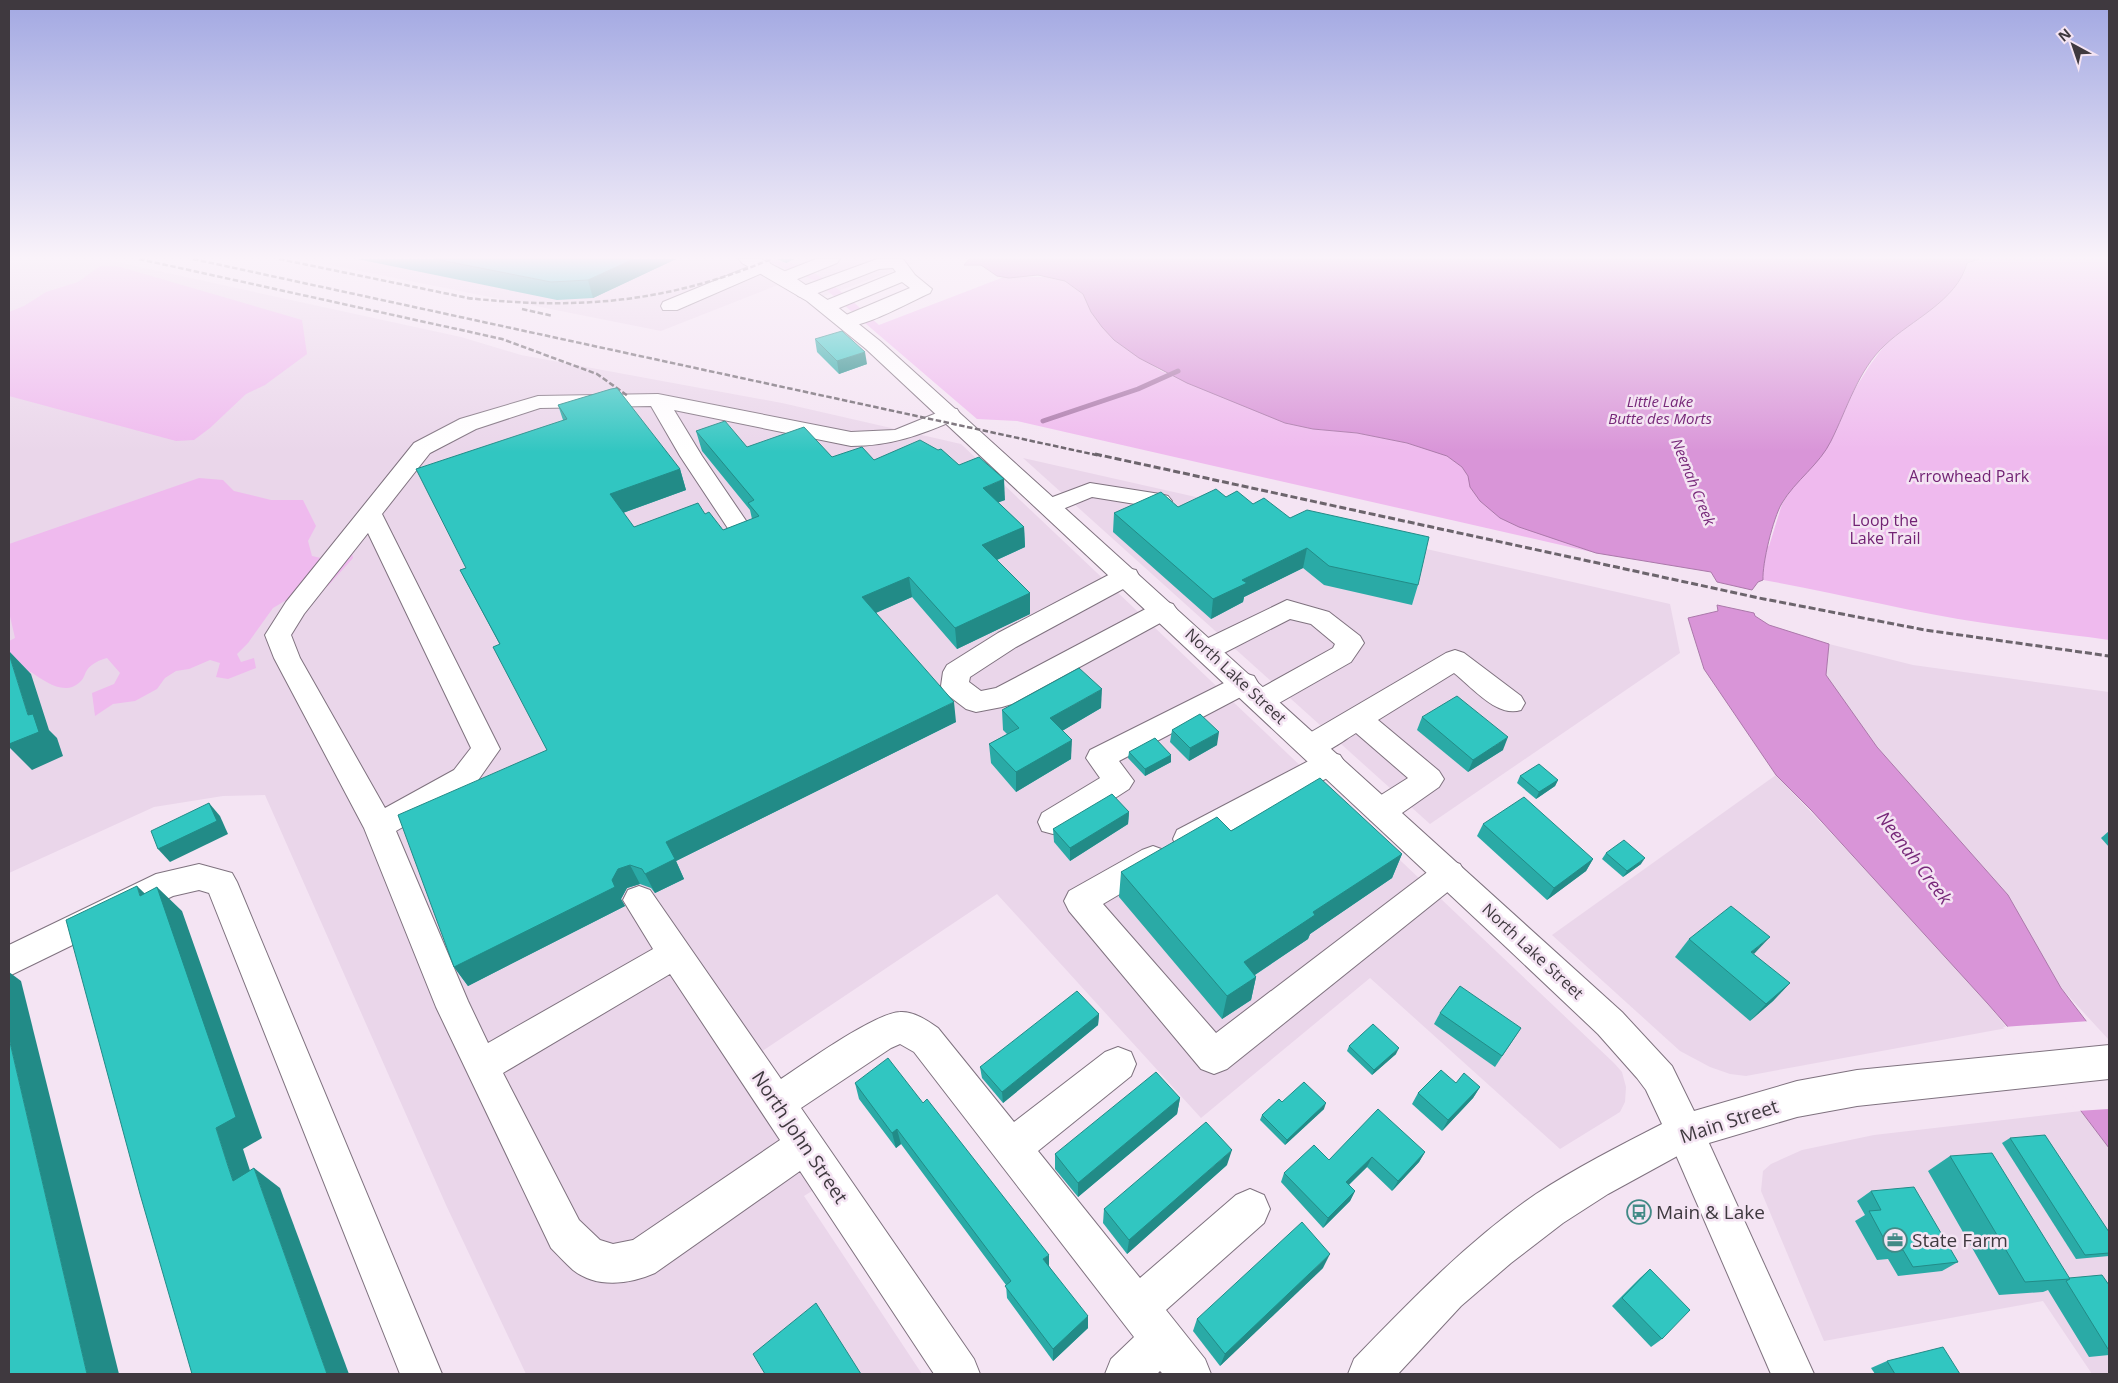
<svg xmlns="http://www.w3.org/2000/svg" width="2118" height="1383" font-family="'Open Sans',sans-serif">
<style>
.built{fill:#ead6ea}
.green{fill:#efbaee}
.water{fill:#d995d8;stroke:#ab79aa}
.pier{fill:#f4e4f3}
.lines{fill:none;stroke-linecap:round;stroke-linejoin:round}
.stream{stroke:#ab79aa;stroke-width:5}
.minor-casing{stroke:#7f727f;stroke-width:2}
.major-casing{stroke:#7f727f;stroke-width:2}
.minor{fill:#fff;fill-rule:evenodd}
.major{fill:#fff;fill-rule:evenodd}
.rail-far1{stroke:#6c646c;stroke-width:2.5;stroke-dasharray:5.5 2.5;stroke-linecap:butt}
.rail{stroke:#6c646c;stroke-width:3;stroke-dasharray:7 3;stroke-linecap:butt}
.wall{fill:#2aaaa6}
.shaded-wall{fill:#228b87}
.building{fill:#31c6c1;stroke:#228b87}
.labels{text-anchor:middle;stroke-width:5;stroke-linejoin:round;paint-order:stroke}
.far-water-label{font-size:15px;font-style:italic;fill:#772879;stroke:#f4e4f3}
.park-label{font-size:16px;fill:#722374;stroke:#f4e4f3}
.street-label{font-size:16px;fill:#3f393f;stroke:#f4e4f3}
.water-label{font-size:18px;font-style:italic;fill:#772879;stroke:#f4e4f3}
.near-street-label{font-size:19px;fill:#3f393f;stroke:#f4e4f3}
.near-poi-label{font-size:19px;fill:#3f393f;stroke:#f4e4f3;text-anchor:start}
</style>
<rect width="100%" height="100%" fill="#f4e4f3"/>
<g class="built">
<polygon points="9,259 103,259 461,337 521,355 782,403 961,444 1614,1063 1622,1072 1626,1087 1625,1102 1620,1112 1560,1149 1370,978 1201,1118 997,894 749,1060 828,1181 804,1196 922,1374 526,1374 446,1205 265,795 223,796 154,807 9,873"/>
<polygon points="300,259 926,259 816,299 788,281 661,331"/>
<polygon points="1023,458 1670,604 1680,653 1430,824"/>
<polygon points="1829,644 1913,665 2109,692 2109,1040 2061,988 2008,895 1877,747 1826,675"/>
<polygon points="1776,775 1876,881 1988,1004 2007,1028 1746,1076 1730,1074 1710,1067 1680,1051 1552,935"/>
<polygon points="2081,1111 2109,1148 2109,1374 2092,1374 2043,1301 1824,1341 1761,1191 1763,1171 1771,1164 1802,1150 1874,1135"/>
</g>
<g class="green">
<path d="M763,259C812,259 845,295 879,325L1004,277H1050L1065,281L1083,294L1091,312L1114,340L1161,371L1285,423L1313,429L1357,433L1407,443L1447,456L1462,467L1468,476L1769,546L1782,504L1870,365L1884,346L1965,272L1967,263L1979,259H2109V640C2068,634 2026,630 1984,623C1910,612 1837,593 1763,580V565L1500,518L1596,553L1017,421L977,419L816,281Z"/>
<polygon points="100,266 117,266 302,320 307,354 265,385 246,394 210,428 194,440 176,441 9,396 9,312 24,306 46,292 78,282"/>
<path d="M199,478L223,480L234,491L271,500H303L316,526L308,541L312,556L321,558L338,543H350L353,558L328,586L300,592L273,608L248,643L237,654L241,662L254,658L256,668L228,679L216,677L220,663L210,660L189,669L176,671L165,678L157,689L135,701L113,704L95,716L92,693L114,684L120,673L107,658C100,660 92,663 87,670C85,673 84,678 81,681C65,697 46,682 31,672L9,681V641L15,638L9,612V544Z"/>
</g>
<g class="water">
<path d="M969,259H1979L1967,263C1957,301 1911,320 1885,345C1858,370 1847,409 1831,441C1820,464 1795,481 1782,503C1773,518 1762,564 1763,580L1758,582L1752,590L1717,582L1711,572L1596,553L1519,527L1500,518L1480,501L1470,487L1468,476L1462,467L1447,456L1407,443L1357,433L1313,429L1285,423L1187,383L1139,358L1114,340L1102,327L1091,312L1083,294L1065,281L1038,275L1009,278L997,276L981,265H964Z"/>
<polygon points="1717,605 1754,613 1755,616 1769,625 1829,644 1826,675 1877,747 2008,895 2061,988 2109,1051 2109,1148 2081,1111 1988,1004 1812,811 1776,775 1704,669 1688,618 1718,611"/>
</g>
<polygon class="pier" points="2090,1021 2109,1047 2109,1109 2077,1111 2003,1027"/>
<g class="lines">
<polyline class="stream" points="1043,421 1138,389 1178,371"/>
<g class="minor-casing">
<g id="minor">
<polygon points="816,259 840,259 837,263 790,282 778,282 775,278 778,274"/>
<path d="M877,259H903L915,275L932,289L930,293C909,302 860,331 839,326L836,322L839,318L910,288L902,282L827,313L820,311L818,307L820,303L896,272L893,268L879,269L805,298L798,296L796,292L798,288Z"/>
<polygon points="763,261 769,262 772,266 769,270 677,310 663,310 661,306 663,302"/>
<path d="M658,394L851,432L895,430L949,408L957,409L960,414L957,419C921,435 890,446 851,446L674,410L702,456L753,531L749,536L741,539L733,536L680,456L651,406L540,408L476,429L430,453L382,514L500,749L474,786L396,831L468,1001L488,1043L653,949L623,900L628,890L639,886L650,890L781,1079C805,1063 875,1013 900,1012C914,1011 928,1021 938,1028L1014,1122L1105,1052L1118,1047L1131,1052L1136,1064L1131,1076L1038,1151L1140,1278L1236,1195L1250,1189L1264,1195L1270,1209L1264,1223L1166,1310L1205,1359L1211,1374H1163L1160,1371L1157,1374H1105L1111,1359L1134,1337L914,1052L900,1044L891,1048L801,1108L974,1359L980,1374H934L800,1171L655,1273C630,1284 597,1289 573,1270C565,1263 558,1255 551,1248L436,1007L364,828L274,658L265,635L286,602L414,443L460,419L538,396ZM368,533L471,748L454,770L385,808L300,658L291,635L304,614ZM670,974L780,1140L633,1240L613,1244L600,1240L579,1220L503,1073Z"/>
<polygon points="1090,483 1160,494 1168,496 1172,501 1168,506 1160,508 1092,497 1058,511 1050,513 1042,511 1038,506 1042,501"/>
<polygon points="1127,568 1136,570 1139,576 1136,582 1016,647 970,677 969,682 981,691 996,688 1155,604 1164,601 1173,604 1177,610 1173,616 1012,704 1002,707 976,712 966,709 945,693 941,686 943,672 947,665 998,633 1118,570"/>
<polygon points="1287,600 1329,612 1360,636 1364,643 1351,662 1272,707 1262,710 1252,707 1248,700 1252,693 1333,648 1335,644 1311,624 1290,619 1216,657 1207,659 1198,657 1194,650 1198,643"/>
<path d="M1455,650L1464,653L1521,696L1525,703L1521,710C1497,718 1472,687 1454,673L1378,720L1439,771L1444,779L1439,787L1392,820L1381,823L1370,820L1366,811L1370,802L1408,778L1356,733C1339,743 1321,760 1301,754L1297,746L1301,738L1446,653Z"/>
<polygon points="1244,673 1254,676 1258,683 1254,690 1119,761 1134,781 1129,789 1064,831 1053,834 1042,831 1038,822 1042,813 1100,778 1086,758 1090,750"/>
<polygon points="1330,752 1340,755 1345,763 1340,771 1199,848 1188,852 1177,848 1173,839 1177,830 1320,755"/>
<polygon points="1153,846 1164,850 1169,859 1164,868 1103,904 1216,1033 1438,864 1449,860 1460,864 1465,873 1460,882 1227,1069 1214,1074 1201,1069 1069,911 1064,901 1069,891 1142,850"/>
<polygon points="199,864 232,873 237,882 442,1374 400,1374 209,893 199,890 173,896 9,976 9,945 156,874"/>
<polygon points="1685,1113 1698,1119 1814,1374 1771,1374 1666,1132 1672,1119"/>
</g>
</g>
<g class="major-casing">
<path id="major" d="M739,259H761L788,273L835,305L880,341L1622,1012L1672,1066L1694,1111L1797,1081L1857,1070L2109,1045V1079L1857,1106L1797,1117L1692,1148L1608,1194L1563,1223L1511,1263L1461,1306L1398,1374H1348L1354,1359C1411,1300 1468,1241 1536,1194C1576,1168 1619,1146 1662,1124L1646,1090L1637,1078L1598,1034L1506,947L866,349L807,301L742,263Z"/>
</g>
<use href="#minor" class="minor"/>
<use href="#major" class="major"/>
<g class="rail-far1">
<polyline points="139,259 502,339 597,374 628,396"/>
<polyline points="193,259 1101,456"/>
<polyline points="279,259 473,299"/>
<path d="M467,298C578,310 667,303 771,259"/>
<polyline points="522,309 553,316"/>
</g>
<polyline class="rail" points="1095,454 1759,598 1925,630 2109,656"/>
</g>
<g class="wall">
<polygon points="357,259 676,259 593,298 557,300"/>
<polygon points="777,259 794,259 786,263"/>
<polygon points="815,339 867,364 839,374 817,352"/>
<polygon points="558,405 680,469 686,490 623,513 634,527 705,514 723,530 752,519 750,510 702,451 696,431 747,447 832,457 959,465 1005,500 998,502 1024,527 1025,547 997,560 1030,593 1030,614 957,649 912,597 876,613 956,722 676,861 684,879 655,893 651,888 640,884 627,888 621,899 625,906 468,986 454,967 547,750 500,645 460,570 466,568 563,420"/>
<polygon points="1226,497 1253,504 1290,518 1418,585 1412,605 1324,585 1303,568 1244,597 1243,602 1211,619 1113,532 1114,513 1178,507"/>
<polygon points="1101,708 1062,731 1071,759 1016,792 991,763 989,744 1007,734 1003,730 1002,710"/>
<polygon points="1422,717 1503,750 1468,772 1417,730"/>
<polygon points="1172,730 1217,745 1189,761 1170,742"/>
<polygon points="1129,752 1171,755 1171,762 1145,776 1128,758"/>
<polygon points="1520,776 1558,780 1555,786 1536,799 1517,783"/>
<polygon points="1129,812 1128,824 1070,861 1054,842 1053,829"/>
<polygon points="1483,824 1593,859 1586,871 1547,900 1477,836"/>
<polygon points="1231,831 1402,854 1392,878 1310,934 1308,939 1255,975 1256,977 1251,1000 1222,1019 1119,897 1121,872"/>
<polygon points="2109,831 2109,847 2101,838"/>
<polygon points="1606,853 1641,864 1623,877 1602,859"/>
<polygon points="1689,939 1790,983 1773,1001 1750,1021 1675,957"/>
<polygon points="1440,1013 1521,1028 1495,1067 1434,1024"/>
<polygon points="1099,1014 1098,1025 1003,1103 982,1078 980,1067"/>
<polygon points="1349,1046 1396,1054 1372,1075 1347,1051"/>
<polygon points="855,1083 1049,1266 1088,1328 1053,1361 1007,1298 1006,1285 901,1144 896,1148 859,1099"/>
<polygon points="1456,1083 1480,1087 1473,1098 1442,1131 1412,1104 1418,1093"/>
<polygon points="1180,1098 1177,1114 1078,1197 1055,1169 1055,1154"/>
<polygon points="1324,1109 1285,1145 1260,1120 1262,1115"/>
<polygon points="2010,1138 2109,1232 2109,1256 2076,1259 2002,1143"/>
<polygon points="1425,1152 1419,1162 1392,1191 1367,1167 1349,1185 1355,1191 1350,1201 1323,1228 1281,1182 1284,1173 1329,1160"/>
<polygon points="1950,1156 2069,1278 2109,1285 2109,1355 2089,1357 2048,1290 2043,1292 1999,1295 1928,1171"/>
<polygon points="1227,1165 1127,1254 1103,1223 1104,1209"/>
<polygon points="1871,1191 1958,1262 1942,1271 1898,1276 1888,1259 1877,1260 1855,1221 1865,1215 1857,1201"/>
<polygon points="1323,1268 1220,1366 1193,1331 1197,1319"/>
<polygon points="1650,1269 1662,1339 1651,1347 1612,1306 1640,1278"/>
<polygon points="1887,1361 1960,1374 1875,1374 1871,1368"/>
</g>
<g class="shaded-wall">
<polygon points="634,259 676,259 593,298 588,280"/>
<polygon points="785,259 794,259 786,263"/>
<polygon points="865,352 867,364 839,374 837,361"/>
<polygon points="680,469 686,490 617,515 610,494"/>
<polygon points="1004,479 1005,500 984,508 983,488"/>
<polygon points="1024,527 1025,547 983,566 982,545"/>
<polygon points="1307,548 1303,568 1244,597 1243,602 1211,619 1213,599 1242,580"/>
<polygon points="909,577 912,597 866,617 862,597"/>
<polygon points="1030,593 1030,614 957,649 955,628"/>
<polygon points="9,651 31,674 49,730 57,738 63,756 32,770 9,747 9,744 28,715 9,654"/>
<polygon points="1102,689 1101,708 1050,738 1050,718"/>
<polygon points="954,702 956,722 676,861 684,879 655,893 645,874 666,842"/>
<polygon points="1219,732 1217,745 1189,761 1190,748"/>
<polygon points="1508,737 1503,750 1468,772 1473,760"/>
<polygon points="1072,740 1071,759 1016,792 1016,772"/>
<polygon points="1171,755 1171,762 1145,776 1145,769"/>
<polygon points="1558,780 1555,786 1536,799 1539,792"/>
<polygon points="209,803 220,816 228,834 170,862 158,849"/>
<polygon points="1129,812 1128,824 1070,861 1070,848"/>
<polygon points="1402,854 1392,878 1310,934 1308,939 1238,986 1244,962 1313,912"/>
<polygon points="1645,858 1641,864 1623,877 1627,871"/>
<polygon points="1593,859 1586,871 1547,900 1554,888"/>
<polygon points="630,865 640,884 627,888 621,899 625,906 468,986 454,967 612,880 618,869"/>
<polygon points="137,886 162,910 140,896"/>
<polygon points="157,887 182,911 262,1138 243,1149 255,1186 233,1181 228,1166 216,1128"/>
<polygon points="1770,937 1754,954 1751,952"/>
<polygon points="9,972 21,981 119,1374 87,1374 9,1038"/>
<polygon points="1256,977 1251,1000 1222,1019 1227,996"/>
<polygon points="1790,983 1773,1001 1750,1021 1766,1004"/>
<polygon points="1099,1014 1098,1025 1003,1103 1002,1092"/>
<polygon points="1399,1048 1396,1054 1372,1075 1374,1070"/>
<polygon points="1480,1087 1473,1098 1442,1131 1448,1120"/>
<polygon points="1180,1098 1177,1114 1078,1197 1078,1183"/>
<polygon points="1326,1103 1324,1109 1285,1145 1287,1140"/>
<polygon points="897,1129 901,1144 896,1148 892,1133"/>
<polygon points="1232,1150 1227,1165 1127,1254 1129,1240"/>
<polygon points="1425,1152 1419,1162 1392,1191 1398,1181"/>
<polygon points="1372,1157 1367,1167 1341,1192 1346,1182"/>
<polygon points="254,1168 280,1188 349,1374 327,1374"/>
<polygon points="1355,1191 1350,1201 1323,1228 1328,1218"/>
<polygon points="1330,1254 1323,1268 1220,1366 1225,1354"/>
<polygon points="1049,1255 1049,1268 1043,1259"/>
<polygon points="1088,1316 1088,1328 1053,1361 1053,1349"/>
</g>
<g class="building">
<polygon points="435,259 634,259 588,280 551,282"/>
<polygon points="842,331 865,352 837,361 815,339"/>
<polygon points="617,388 680,469 610,494 634,527 698,503 705,514 709,512 723,530 759,516 748,503 754,500 696,431 725,421 747,447 804,427 832,457 862,447 874,460 920,440 938,450 941,449 959,465 979,457 1004,479 983,488 1024,527 982,545 1030,593 955,628 909,577 862,597 954,702 666,842 675,859 645,874 642,869 630,865 618,869 612,880 615,887 454,967 398,815 547,750 493,647 500,644 460,570 466,568 416,469 567,419 558,405 611,389"/>
<polygon points="1216,489 1226,497 1237,491 1253,504 1264,498 1290,518 1307,510 1429,537 1418,585 1329,566 1307,548 1242,580 1247,583 1213,599 1114,513 1161,492 1178,507"/>
<polygon points="9,654 28,715 33,714 39,732 9,744"/>
<polygon points="1079,668 1102,689 1050,718 1072,740 1016,772 989,744 1019,728 1002,710"/>
<polygon points="1457,696 1508,737 1473,760 1422,717"/>
<polygon points="1200,714 1219,732 1190,748 1172,730"/>
<polygon points="1155,738 1171,755 1145,769 1129,752"/>
<polygon points="1539,764 1558,780 1539,792 1520,776"/>
<polygon points="1320,778 1402,854 1313,912 1315,915 1244,962 1256,977 1227,996 1121,872 1217,817 1231,831"/>
<polygon points="1112,794 1129,812 1070,848 1053,829"/>
<polygon points="1524,797 1593,859 1554,888 1483,824"/>
<polygon points="209,803 217,821 158,849 151,831"/>
<polygon points="1624,840 1645,858 1627,871 1606,853"/>
<polygon points="137,886 140,896 157,887 236,1117 216,1128 228,1166 233,1181 254,1168 327,1374 192,1374 140,1194 66,920"/>
<polygon points="1731,906 1770,937 1751,952 1790,983 1766,1004 1689,939"/>
<polygon points="1460,986 1521,1028 1502,1056 1440,1013"/>
<polygon points="1077,991 1099,1014 1002,1092 980,1067"/>
<polygon points="1373,1024 1399,1048 1374,1070 1349,1046"/>
<polygon points="9,1038 87,1374 9,1374"/>
<polygon points="888,1058 923,1103 927,1099 1049,1255 1043,1259 1088,1316 1053,1349 1005,1286 1011,1281 897,1129 892,1133 855,1083"/>
<polygon points="1441,1070 1456,1083 1464,1073 1480,1087 1448,1120 1418,1093"/>
<polygon points="1156,1072 1180,1098 1078,1183 1055,1154"/>
<polygon points="1304,1082 1326,1103 1287,1140 1262,1115 1279,1099 1282,1102"/>
<polygon points="1378,1109 1425,1152 1398,1181 1372,1157 1346,1182 1355,1191 1328,1218 1284,1173 1314,1145 1329,1160"/>
<polygon points="1206,1122 1232,1150 1129,1240 1104,1209"/>
<polygon points="2045,1135 2109,1232 2109,1253 2085,1255 2010,1138"/>
<polygon points="1992,1153 2070,1279 2025,1282 1950,1156"/>
<polygon points="1914,1187 1958,1262 1913,1267 1903,1250 1891,1252 1869,1211 1881,1210 1871,1191"/>
<polygon points="1302,1222 1330,1254 1225,1354 1197,1319"/>
<polygon points="1650,1269 1690,1310 1662,1339 1622,1298"/>
<polygon points="2102,1275 2109,1285 2109,1349 2108,1349 2066,1281 2070,1279 2069,1278"/>
<polygon points="816,1303 861,1374 765,1374 753,1354"/>
<polygon points="1943,1347 1960,1374 1895,1374 1887,1361"/>
</g>
<linearGradient id="sky" x2="0" y2="1"><stop stop-color="#a2a8e2"/><stop offset="0.57" stop-color="#faf3fa"/><stop offset="1" stop-color="#faf3fa" stop-opacity="0"/></linearGradient>
<rect width="2118" height="452" fill="url(#sky)"/>
<defs>
<g id="bus-ring" transform="scale(1.25)"><circle r="9.5" fill="#f4e4f3" stroke="#428a87" stroke-width="1.5"/><path d="M-5-6H5V4H4V6H2V4H-2V6H-4V4H-5ZM-3.5-4V0h7V-4ZM-3.5 1.2v1.5H-2V1.2ZM2 1.2v1.5H3.5V1.2Z" fill="#428a87"/></g>
<g id="office-ring" transform="scale(1.25)"><circle r="9.5" fill="#f4e4f3" stroke="#428a87" stroke-width="1.5"/><path d="M-6-3h4V-5.5h4V-3h4V5H-6ZM-1-4.5V-3h2v-1.5ZM-6 0V1H6V0Z" fill="#428a87"/></g>
</defs>
<g fill-rule="evenodd">
<use href="#bus-ring" x="1639" y="1212"/>
<use href="#office-ring" x="1895" y="1240"/>
</g>
<g class="labels">
<g class="far-water-label">
<text x="1660" y="407">Little Lake<tspan x="1660" dy="17">Butte des Morts</tspan></text>
<text transform="translate(1693 482) rotate(68)" y="5">Neenah Creek</text>
</g>
<g class="park-label">
<text x="1969" y="482">Arrowhead Park</text>
<text x="1885" y="526">Loop the<tspan x="1885" dy="18">Lake Trail</tspan></text>
</g>
<g class="street-label">
<text transform="translate(1236 676) rotate(43)" y="6">North Lake Street</text>
<text transform="translate(1533 951) rotate(43)" y="6">North Lake Street</text>
</g>
<g class="water-label">
<text transform="translate(1914 858) rotate(53)" y="6">Neenah Creek</text>
</g>
<g class="near-street-label">
<text transform="translate(1729 1121) rotate(-18)" y="7">Main Street</text>
<text transform="translate(800 1137) rotate(56)" y="7">North John Street</text>
</g>
<g class="near-poi-label">
<text x="1656" y="1219">Main &amp; Lake</text>
<text x="1912" y="1247">State Farm</text>
</g>
</g>
<rect width="2118" height="1383" fill="none" stroke="#3f393f" stroke-width="20"/>
<g transform="translate(2073 45) rotate(320)" stroke="#f4e4f3" stroke-width="4" paint-order="stroke">
<path d="M0-4L9 19L0 12L-9 19Z" fill="#3f393f"/>
<text y="-8" font-size="14" font-weight="bold" text-anchor="middle" fill="#3f393f">N</text>
</g>
</svg>
